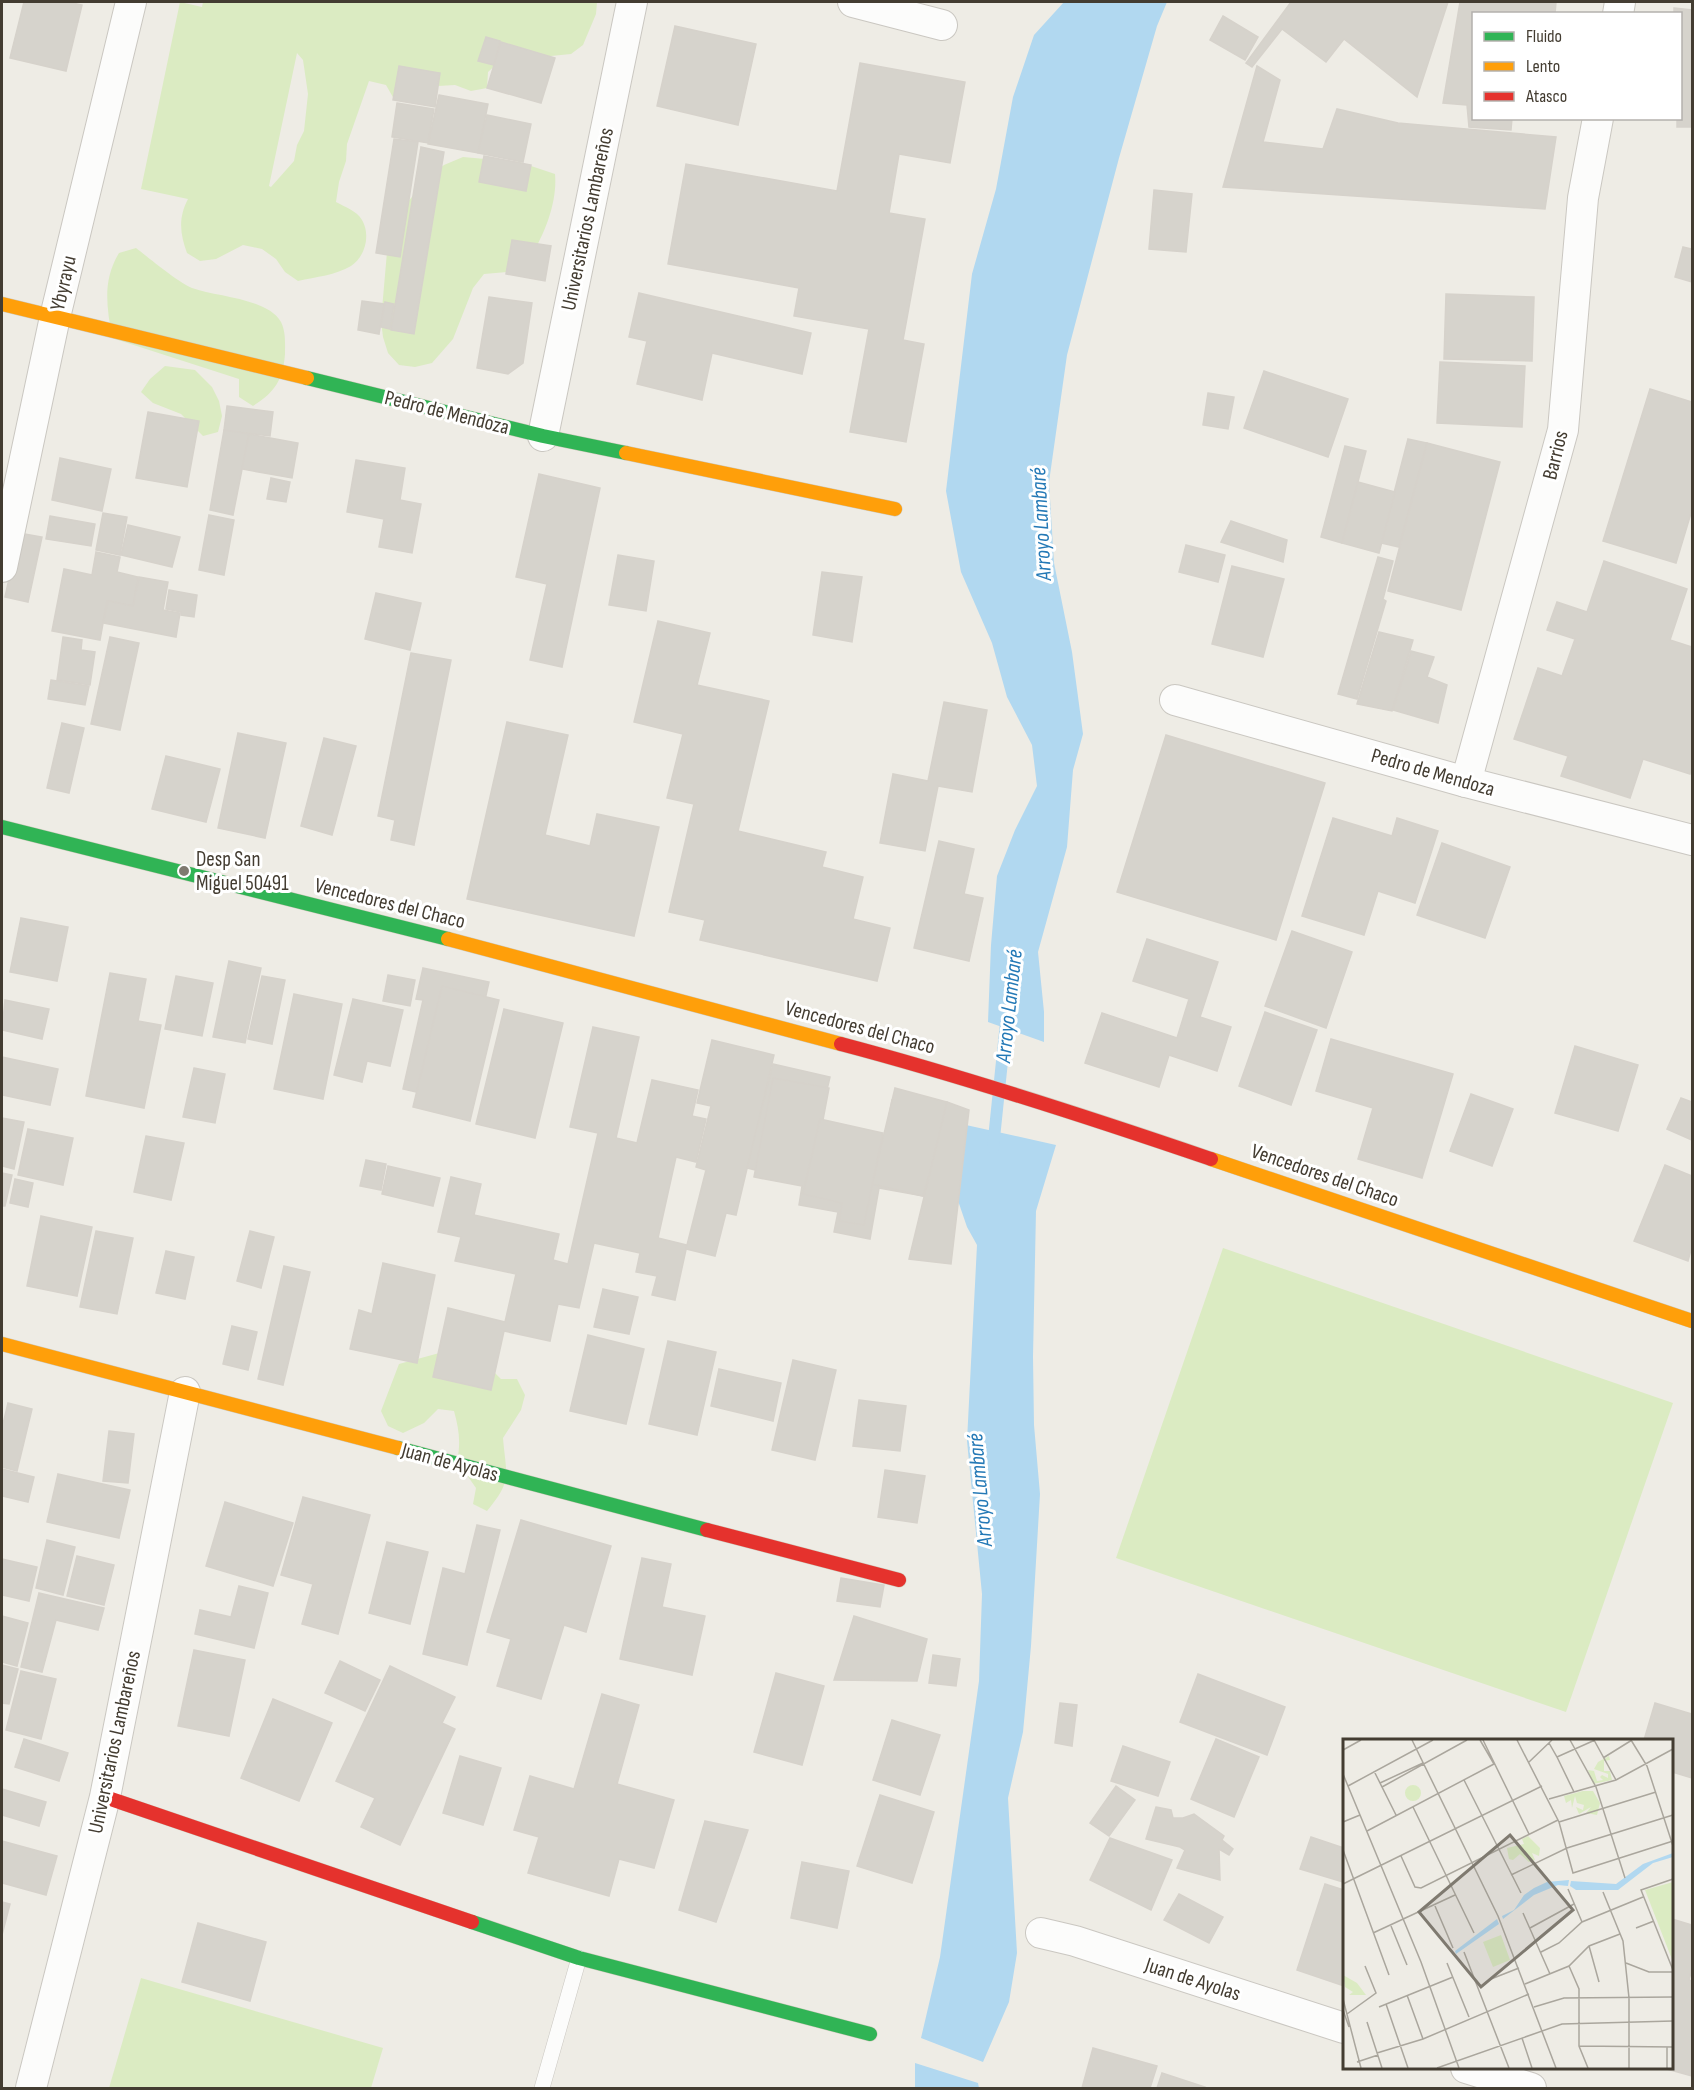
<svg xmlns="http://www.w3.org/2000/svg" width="1694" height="2090" font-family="'Sofia Sans Condensed',sans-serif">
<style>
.green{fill:#dbebc2;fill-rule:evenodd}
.water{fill:#b1d8f0}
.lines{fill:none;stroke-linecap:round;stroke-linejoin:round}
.stream{stroke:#b1d8f0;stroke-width:12}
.building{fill:#d6d3cc;stroke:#d6d2cb;stroke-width:1.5}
.lane-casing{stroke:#cac7c1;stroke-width:16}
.street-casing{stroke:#cac7c1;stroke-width:32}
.fast-casing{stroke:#cec9bb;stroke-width:15}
.slow-casing{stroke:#cec9bb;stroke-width:15}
.jam-casing{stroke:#cec9bb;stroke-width:15}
.lane{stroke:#fcfcfb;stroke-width:15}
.street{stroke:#fcfcfb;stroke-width:30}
.fast{stroke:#30b455;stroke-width:14}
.slow{stroke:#ff9f0a;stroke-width:14}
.jam{stroke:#e5322d;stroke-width:14}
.poi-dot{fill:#7f7a70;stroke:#fff;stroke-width:2}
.labels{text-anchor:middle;stroke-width:6;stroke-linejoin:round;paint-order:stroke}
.street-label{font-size:21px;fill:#433c31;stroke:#fff}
.poi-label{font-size:21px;fill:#433c31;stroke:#fff;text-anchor:start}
.water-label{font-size:22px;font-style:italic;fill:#2479b6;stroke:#fff}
.inset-road{fill:none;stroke:#aaa69d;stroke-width:1.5}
.view{fill:#7f7a70;fill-opacity:0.15;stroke:#7f7a70;stroke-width:3}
.inset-edge{fill:none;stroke:#433c31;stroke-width:3}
</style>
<rect width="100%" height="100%" fill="#eeece5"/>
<g class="green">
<path d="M180,2L202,7L203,2H597L596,14L583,45L571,54L500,61L488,72L487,88L471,91L455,85L438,86L394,99L386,85L369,81L347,144L346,161L339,182L336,202C345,207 357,211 362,220C371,235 365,257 351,266C336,275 316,277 298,281L285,272L276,259L262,249L243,245L216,259L200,261L187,253C180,234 178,218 188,199L141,189ZM297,53L303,60L308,94L304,131L297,145L294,161L271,187L269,186Z"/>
<path d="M463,157L519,162L555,174C558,206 540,247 520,271L484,274L473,288L453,339L432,363L415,367L399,365L388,353L383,337L381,321L387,252L406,204L429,177L444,165Z"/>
<path d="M136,248C149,258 179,283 192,288C217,297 267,298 281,322C286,332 285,344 285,354C283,380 275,392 253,406L239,397V379L112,338C107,307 102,281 119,253Z"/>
<polygon points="165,366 195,370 212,387 219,401 222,416 218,432 203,436 181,414 153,403 141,392 150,379"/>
<polygon points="1223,1248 1673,1403 1566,1712 1116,1558"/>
<path d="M443,1352L490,1368L501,1379H517L525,1395L521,1410L503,1438C506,1475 513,1480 487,1511L473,1504L476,1488L457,1461C461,1443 459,1429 454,1411L438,1409L424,1423L403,1433L388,1426L381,1411L399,1364Z"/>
<polygon points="141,1978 383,2048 371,2088 109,2088"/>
</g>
<g class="water">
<polygon points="1064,2 1167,2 1157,26 1119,158 1067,355 1049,482 1054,563 1072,652 1083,734 1073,770 1067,847 1038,952 1044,1012 1044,1042 988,1022 991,945 997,876 1015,830 1037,786 1032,745 1007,697 992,643 961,572 946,491 972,274 996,189 1013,97 1034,35"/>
<polygon points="966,1125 1056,1145 1036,1211 1033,1357 1034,1425 1040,1494 1031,1646 1023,1732 1008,1798 1017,1953 1009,2002 983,2062 921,2038 940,1957 979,1681 982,1594 967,1441 977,1245 967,1227 954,1189"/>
<polygon points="915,2063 978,2083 979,2088 915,2088"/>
</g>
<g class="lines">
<polyline class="stream" points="993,1148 1007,1013"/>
</g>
<g class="building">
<polygon points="24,2 68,2 82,5 66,71 10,58"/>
<polygon points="1291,2 1448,2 1417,97 1344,39 1326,62 1282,29 1252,67 1246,63"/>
<polygon points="1460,2 1556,2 1555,14 1474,14 1474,118 1512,118 1511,130 1469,127 1467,105 1443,103"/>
<polygon points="1674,8 1692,10 1692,127 1677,127 1677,118 1680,118 1680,14 1674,14"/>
<polygon points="1223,16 1258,37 1245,60 1210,40"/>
<polygon points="675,26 756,44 738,125 657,106"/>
<polygon points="486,37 500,41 494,65 478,61"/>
<polygon points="501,42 555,58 541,103 487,88"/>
<polygon points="860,63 965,82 950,163 899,154 889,213 925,219 903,340 924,344 906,442 850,432 869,329 794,316 799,288 668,264 686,164 837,191"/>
<polygon points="399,66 440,73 435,107 393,100"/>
<polygon points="1257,66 1280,80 1263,142 1323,149 1337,109 1398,123 1556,137 1545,209 1223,187"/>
<polygon points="439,95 488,104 478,153 428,144"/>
<polygon points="397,103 434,109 428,143 392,137"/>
<polygon points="487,115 531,124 523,162 478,153"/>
<polygon points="394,139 418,142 400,257 376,253"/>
<polygon points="421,147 444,152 414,334 391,330"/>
<polygon points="484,156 531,165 526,191 479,182"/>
<polygon points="1154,190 1192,194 1186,252 1149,249"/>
<polygon points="512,240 551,246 545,281 506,274"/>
<polygon points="1683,247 1692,249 1692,282 1675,277"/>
<polygon points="639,293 811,333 802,374 712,353 702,400 637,384 647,341 629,337"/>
<polygon points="1446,294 1534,297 1532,361 1444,359"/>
<polygon points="489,297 532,303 523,363 508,374 477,368"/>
<polygon points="362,301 384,304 379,334 358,330"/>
<polygon points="385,302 394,304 390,329 381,327"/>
<polygon points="1440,362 1525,366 1522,427 1437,423"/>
<polygon points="1264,371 1348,399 1328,457 1244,428"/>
<polygon points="1650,389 1692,402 1692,510 1676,563 1603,541"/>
<polygon points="1208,393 1234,397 1228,429 1203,425"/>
<polygon points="227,406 273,412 270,436 224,430"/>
<polygon points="148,412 199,421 187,487 136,478"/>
<polygon points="224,430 249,434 233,515 210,510"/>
<polygon points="249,434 298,443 292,478 242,469"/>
<polygon points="1408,439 1427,443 1399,547 1381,543"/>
<polygon points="1427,443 1500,462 1461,610 1388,591"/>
<polygon points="1345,446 1366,451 1342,543 1321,537"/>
<polygon points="60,458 111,469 102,511 52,500"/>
<polygon points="356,460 405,468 400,500 421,504 412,553 379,547 384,519 347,512"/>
<polygon points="539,474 600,488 562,667 530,660 547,584 516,577"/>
<polygon points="271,478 290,482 286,502 267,499"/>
<polygon points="1358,482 1395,492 1379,553 1342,543"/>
<polygon points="103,513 127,517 120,555 96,550"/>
<polygon points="209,515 234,520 224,575 199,570"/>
<polygon points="50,516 95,524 91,546 46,539"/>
<polygon points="1231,521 1287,540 1283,562 1221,542"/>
<polygon points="128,525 180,537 172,567 121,555"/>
<polygon points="19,533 42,537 28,602 5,597"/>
<polygon points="1186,545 1225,555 1218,582 1179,572"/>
<polygon points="96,552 120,557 117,572 138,577 133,606 107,601 100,640 52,631 64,569 92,575"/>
<polygon points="618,555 654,561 646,611 609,605"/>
<polygon points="1378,557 1393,561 1383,599 1386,601 1357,699 1338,694"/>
<polygon points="1604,561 1687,589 1670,640 1692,647 1692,767 1690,774 1643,759 1630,798 1561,776 1568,756 1514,739 1538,668 1562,676 1575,639 1547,630 1557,602 1587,612"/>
<polygon points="1232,566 1284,579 1263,657 1212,644"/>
<polygon points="822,572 862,577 852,642 813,635"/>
<polygon points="139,577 168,582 163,610 180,613 176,637 103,623 108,601 133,606"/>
<polygon points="169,590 197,595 194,617 181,615 181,612 166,609"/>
<polygon points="376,593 421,603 410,650 365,639"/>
<polygon points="658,621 710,633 697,685 769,701 738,831 826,852 822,867 863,877 853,919 890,928 877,981 700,940 705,920 669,912 694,804 667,798 683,734 634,722"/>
<polygon points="1379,632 1413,640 1392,711 1357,704"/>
<polygon points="63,637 82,640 81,650 95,652 90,685 57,680"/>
<polygon points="110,637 139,643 120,730 91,724"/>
<polygon points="1411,651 1434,657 1427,677 1447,685 1438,723 1393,710"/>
<polygon points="411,653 451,660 414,845 391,840 395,820 378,816"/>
<polygon points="51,680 89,686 85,705 48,699"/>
<polygon points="944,702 987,710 972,792 938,786 925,851 880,843 893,774 928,781"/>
<polygon points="507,722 568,735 545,835 590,846 597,814 659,827 634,936 467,899"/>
<polygon points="62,723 84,728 69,793 47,788"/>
<polygon points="238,733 286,743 265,838 218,828"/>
<polygon points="1166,735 1325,783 1276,940 1117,892"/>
<polygon points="324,738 356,746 332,835 301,826"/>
<polygon points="166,756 220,769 206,822 152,809"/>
<polygon points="1333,818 1392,836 1397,818 1438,831 1415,903 1378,891 1364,935 1302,916"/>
<polygon points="939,841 974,849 964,894 983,898 969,961 914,948"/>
<polygon points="1442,843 1510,867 1485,938 1417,915"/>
<polygon points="21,918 68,927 57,981 10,972"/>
<polygon points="1292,931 1352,952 1326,1028 1265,1006"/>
<polygon points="1147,939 1218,962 1200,1017 1231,1027 1217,1071 1169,1055 1159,1087 1085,1063 1102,1013 1177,1038 1189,999 1133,981"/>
<polygon points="229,961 261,968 245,1043 213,1037"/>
<polygon points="423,968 489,982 482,1013 480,1013 460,1102 403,1089 423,1000 416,999"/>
<polygon points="110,973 146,979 138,1021 161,1025 144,1108 86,1096"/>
<polygon points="388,975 415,980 410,1006 383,1001"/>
<polygon points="176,976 213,983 202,1036 165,1029"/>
<polygon points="262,976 285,980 272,1044 248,1039"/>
<polygon points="442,986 499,1000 470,1121 413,1107"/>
<polygon points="294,994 342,1004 323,1099 274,1089"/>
<polygon points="353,999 403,1010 390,1066 367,1061 362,1082 334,1075"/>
<polygon points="5,1000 49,1009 42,1039 2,1030"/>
<polygon points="504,1009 563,1023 535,1138 476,1124"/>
<polygon points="1265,1012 1317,1030 1291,1105 1239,1086"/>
<polygon points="593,1027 639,1037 616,1138 637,1143 652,1080 698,1090 692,1116 706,1119 696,1162 676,1157 658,1238 687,1245 675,1300 652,1295 657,1276 636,1272 640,1253 594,1243 579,1308 558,1304 550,1341 504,1331 491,1390 433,1377 448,1308 505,1322 516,1274 455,1261 461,1237 438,1232 451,1177 481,1184 474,1215 559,1234 553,1260 568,1264 598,1133 570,1127"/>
<polygon points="1331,1039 1453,1074 1422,1178 1358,1159 1373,1108 1316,1091"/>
<polygon points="712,1040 774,1055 736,1215 726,1213 715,1256 686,1249 706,1170 696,1167 711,1106 697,1103"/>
<polygon points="1575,1046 1638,1065 1618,1131 1555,1113"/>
<polygon points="2,1057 58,1069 50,1105 2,1095"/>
<polygon points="773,1064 830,1077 805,1182 747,1168"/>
<polygon points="194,1068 225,1074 215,1123 183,1117"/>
<polygon points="773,1078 829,1088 822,1125 885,1137 892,1100 944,1110 928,1197 879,1188 870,1239 834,1232 838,1212 799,1205 802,1186 754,1177"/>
<polygon points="895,1088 947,1102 938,1145 923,1196 872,1184"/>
<polygon points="1471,1094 1513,1109 1492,1166 1450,1151"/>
<polygon points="1681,1098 1692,1102 1692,1140 1667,1129"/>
<polygon points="947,1102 969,1110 951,1264 909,1259"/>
<polygon points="2,1118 24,1122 14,1169 2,1166"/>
<polygon points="820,1119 883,1133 864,1225 839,1221 842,1203 803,1194"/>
<polygon points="28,1129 73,1138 63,1185 18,1175"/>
<polygon points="146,1136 184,1143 171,1200 134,1192"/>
<polygon points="366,1160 386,1164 381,1190 360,1186"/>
<polygon points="1665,1165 1692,1176 1692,1246 1688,1261 1634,1241"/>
<polygon points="388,1166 440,1178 433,1206 382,1194"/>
<polygon points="2,1173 12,1175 5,1206 2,1206"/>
<polygon points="15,1179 33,1183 28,1207 10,1203"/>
<polygon points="41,1216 92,1227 77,1296 27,1286"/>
<polygon points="96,1231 133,1238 117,1314 80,1307"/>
<polygon points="250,1231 274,1237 261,1288 237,1281"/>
<polygon points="166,1251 194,1257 185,1299 156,1293"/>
<polygon points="383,1263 435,1275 417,1363 350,1349 359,1310 372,1314"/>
<polygon points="284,1266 310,1272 283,1385 258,1379"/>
<polygon points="603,1289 638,1297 629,1334 594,1327"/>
<polygon points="232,1326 257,1332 248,1370 223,1364"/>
<polygon points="588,1335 644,1349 626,1424 570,1411"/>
<polygon points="668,1341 716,1352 697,1435 649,1424"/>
<polygon points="793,1360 836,1370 815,1460 772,1450"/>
<polygon points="719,1369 781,1383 773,1421 711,1406"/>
<polygon points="859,1400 906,1406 900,1451 853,1446"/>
<polygon points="8,1403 32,1409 17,1471 2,1467 2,1428"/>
<polygon points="109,1431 134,1434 128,1483 103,1481"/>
<polygon points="2,1469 34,1477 28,1502 2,1496"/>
<polygon points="885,1470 925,1476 917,1523 878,1517"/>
<polygon points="58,1474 130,1490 119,1538 47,1522"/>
<polygon points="303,1497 370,1515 338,1634 302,1624 313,1584 281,1575"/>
<polygon points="225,1502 293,1523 273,1586 206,1566"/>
<polygon points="521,1520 611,1546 586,1632 564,1625 541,1699 497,1686 511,1639 487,1632"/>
<polygon points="477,1525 500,1530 467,1665 423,1654 443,1568 465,1574"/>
<polygon points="47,1540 75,1547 63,1595 36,1588"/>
<polygon points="387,1542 428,1552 410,1624 369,1613"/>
<polygon points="77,1556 114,1565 104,1605 67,1596"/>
<polygon points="642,1558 671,1564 662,1607 705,1616 692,1675 620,1659"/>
<polygon points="2,1559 37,1567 29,1601 2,1595"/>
<polygon points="841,1578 884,1585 880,1607 837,1601"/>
<polygon points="239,1586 268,1593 254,1648 195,1634 200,1610 231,1617"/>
<polygon points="39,1593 104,1608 98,1630 56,1620 42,1672 21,1667"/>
<polygon points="2,1616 28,1623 17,1666 2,1662"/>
<polygon points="854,1616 927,1639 917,1681 834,1680"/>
<polygon points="194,1650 245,1660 229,1736 178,1726"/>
<polygon points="933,1655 960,1659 956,1686 929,1683"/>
<polygon points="340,1661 380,1680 365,1711 325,1693"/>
<polygon points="2,1665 18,1669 9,1704 2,1703"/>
<polygon points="390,1666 455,1697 442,1723 455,1729 400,1845 361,1827 375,1798 336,1781"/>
<polygon points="21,1671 56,1679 41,1739 6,1730"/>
<polygon points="776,1673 824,1686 802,1765 754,1752"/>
<polygon points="1198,1674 1285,1707 1267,1755 1180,1722"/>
<polygon points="602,1694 639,1705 617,1784 674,1800 654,1868 619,1859 609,1896 528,1873 539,1837 514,1830 530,1776 574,1789"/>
<polygon points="273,1699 332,1723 299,1801 241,1778"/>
<polygon points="1060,1703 1077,1705 1072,1746 1055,1743"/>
<polygon points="1655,1703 1692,1714 1692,1778 1672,1772 1672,1740 1644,1740"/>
<polygon points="892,1720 940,1735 920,1795 873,1780"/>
<polygon points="24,1739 68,1753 59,1781 15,1767"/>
<polygon points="1216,1739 1259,1757 1234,1817 1191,1799"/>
<polygon points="1123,1746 1170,1762 1158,1796 1111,1781"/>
<polygon points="460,1756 501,1768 483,1825 443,1813"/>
<polygon points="1116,1786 1135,1800 1109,1836 1090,1823"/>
<polygon points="2,1789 46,1802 39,1826 2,1815"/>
<polygon points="880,1795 934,1812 912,1883 857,1866"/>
<polygon points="1156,1807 1171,1810 1173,1818 1183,1818 1194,1814 1224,1836 1222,1840 1233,1849 1229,1855 1219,1849 1220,1880 1177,1868 1185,1850 1180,1847 1146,1839"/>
<polygon points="705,1821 748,1830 716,1922 679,1910"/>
<polygon points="1311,1837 1344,1848 1343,1882 1300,1869"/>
<polygon points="1110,1838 1172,1860 1151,1910 1090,1880"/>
<polygon points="2,1841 57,1856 46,1895 2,1883"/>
<polygon points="802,1862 849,1871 837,1928 791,1918"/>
<polygon points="1325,1884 1344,1890 1344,1986 1297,1970"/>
<polygon points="1179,1894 1223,1917 1209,1943 1164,1920"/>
<polygon points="2,1902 10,1904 2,1935"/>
<polygon points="1672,1919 1692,1925 1692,1969 1689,1980 1692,1981 1692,2076 1663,2068 1672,2068"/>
<polygon points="198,1923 266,1942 250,2001 182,1982"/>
<polygon points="1093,2048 1157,2066 1150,2088 1082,2088"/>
<polygon points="1162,2073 1205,2087 1204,2088 1157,2088"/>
</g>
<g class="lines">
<g class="lane-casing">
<polyline id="lane" points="542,2088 579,1958"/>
</g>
<g class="street-casing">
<g id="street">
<polyline points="853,2 942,25"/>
<polyline points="1618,14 1620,2"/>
<polyline points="543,436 632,2"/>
<polyline points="2,567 55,317 131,2"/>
<polyline points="1175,700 1466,782 1692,840"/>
<polyline points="1466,782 1563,430 1583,198 1598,118"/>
<polyline points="1041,1933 1075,1941 1344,2028"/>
<polyline points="1466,2068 1531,2088"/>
<polyline points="31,2088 105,1797 185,1392"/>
</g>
</g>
<g class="fast-casing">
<g id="fast">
<polyline points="307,378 543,436 626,453"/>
<polyline points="2,827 448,939"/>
<polyline points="398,1448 707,1530"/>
<polyline points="472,1922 579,1958 870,2034"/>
</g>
</g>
<g class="slow-casing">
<g id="slow">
<polyline points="2,304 307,378"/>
<polyline points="626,453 895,509"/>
<polyline points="448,939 841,1044"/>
<polyline points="1211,1159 1692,1321"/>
<polyline points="2,1344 398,1448"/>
</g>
</g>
<g class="jam-casing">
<g id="jam">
<path d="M841,1044C966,1077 1088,1117 1211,1159"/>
<polyline points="707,1530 899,1580"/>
<polyline points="105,1797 472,1922"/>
</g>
</g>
<use href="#lane" class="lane"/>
<use href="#street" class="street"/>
<use href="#fast" class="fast"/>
<use href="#slow" class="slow"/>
<use href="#jam" class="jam"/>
</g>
<circle class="poi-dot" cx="184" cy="871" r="6"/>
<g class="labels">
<g class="street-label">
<text transform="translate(587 219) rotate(-78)" y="7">Universitarios Lambareños</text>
<text transform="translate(63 283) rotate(-77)" y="7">Ybyrayu</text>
<text transform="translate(447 412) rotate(14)" y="7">Pedro de Mendoza</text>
<text transform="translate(1555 455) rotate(-76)" y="7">Barrios</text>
<text transform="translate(1433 772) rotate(16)" y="7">Pedro de Mendoza</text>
<text transform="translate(390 903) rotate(14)" y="7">Vencedores del Chaco</text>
<text transform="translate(860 1027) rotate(15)" y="7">Vencedores del Chaco</text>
<text transform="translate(1325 1175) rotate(19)" y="7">Vencedores del Chaco</text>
<text transform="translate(450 1462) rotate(15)" y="7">Juan de Ayolas</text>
<text transform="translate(114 1742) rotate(-78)" y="7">Universitarios Lambareños</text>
<text transform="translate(1193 1979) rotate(18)" y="7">Juan de Ayolas</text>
</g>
<g class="poi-label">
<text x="196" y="866">Desp San<tspan x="196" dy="24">Miguel 50491</tspan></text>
</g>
<g class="water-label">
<text transform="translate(1040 524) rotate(-93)" y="8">Arroyo Lambaré</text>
<text transform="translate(1008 1006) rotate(-84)" y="8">Arroyo Lambaré</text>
<text transform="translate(979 1490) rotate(-95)" y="8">Arroyo Lambaré</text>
</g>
</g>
<g transform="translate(1343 1739)">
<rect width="330" height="330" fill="#eeece5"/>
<path d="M266,17L267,21L261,22V32H267L269,41L250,45L245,31L251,32L254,42L260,41L257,38L259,36L265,39V35L251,30L255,23ZM62 54a8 8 0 1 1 16 0a8 8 0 1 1-16 0ZM240,52H250L257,64L254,76L243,74L248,68L236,75L233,68L240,71L241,66L234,64L232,57L229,69L228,61L223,64L221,57ZM185,97L197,109L196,117L189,114L192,121L186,123L177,115L170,121L166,120L164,109L181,105L179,100ZM330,143V223L302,151ZM158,196L167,221L150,228L140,203ZM0,236L14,244L23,256H6L10,253L2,248Z" fill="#dbebc2"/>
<path d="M330,114V118L310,124L275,151H233L227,147L228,142L273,145L300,125ZM226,141L225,147L215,146L191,156L160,180L159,177L171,171L181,156L191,149L204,143ZM154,180L156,185L113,215L112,212Z" fill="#b1d8f0"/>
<path class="inset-road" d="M69,1L155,177L213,329M137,1L151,25M140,1L186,95M174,1L216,83L230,134L330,102M227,1L253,48L282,139M251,1L273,41M288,1L304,27L330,107M206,4L214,18L252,1M0,11L18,1M214,18L231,53M260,19L289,1M186,23L209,1M31,32L53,76M0,35L78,223L116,329M121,41L178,154M37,44L80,24M5,47L90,1M39,48L124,1M206,60L273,41L330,10M70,68L131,194M0,83L17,76M216,83L313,53M24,92L151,25M0,111L46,236M58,117L72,148L78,149L215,81M168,136L224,109L330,76M330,140L298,151L330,231M0,145L199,47M225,150L239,183M260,153L280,202L286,259V329M92,167L110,209M180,174L207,235M48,187L64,226M187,189L231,165M293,189L311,182M30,194L112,156M246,207L256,243M121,213L166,329M198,213L216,204L239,183L300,158M104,224L126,278M283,224L306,233H330M226,227L236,250V307L245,329M148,240L176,229M182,245L226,227L246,207L277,195M64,256L80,300M0,260L18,329M43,265L65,329M36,268L110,238M191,268L221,259L330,258M0,271L6,288M4,275L33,254L22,227M24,283L39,329M179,299L189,329M236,307L330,308M324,308V329M34,314L80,300L186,255M14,323L35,316M94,329L219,285L330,282"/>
<path class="view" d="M167,96L230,171L138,248L76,173Z"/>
<rect width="330" height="330" class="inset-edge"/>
</g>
<rect width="1694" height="2090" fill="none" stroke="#433c31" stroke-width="6"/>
<rect x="1472" y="12" width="210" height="108" fill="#ffffff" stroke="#b4b1ad" stroke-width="1.5"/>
<rect x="1484" y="32" width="30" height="9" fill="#30b455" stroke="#b4b1ad" stroke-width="1.5"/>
<text x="1526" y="42" font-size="18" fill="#433c31">Fluido</text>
<rect x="1484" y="62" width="30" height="9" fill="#ff9f0a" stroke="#b4b1ad" stroke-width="1.5"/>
<text x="1526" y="72" font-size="18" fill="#433c31">Lento</text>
<rect x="1484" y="92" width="30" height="9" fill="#e5322d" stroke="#b4b1ad" stroke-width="1.5"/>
<text x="1526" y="102" font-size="18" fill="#433c31">Atasco</text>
</svg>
